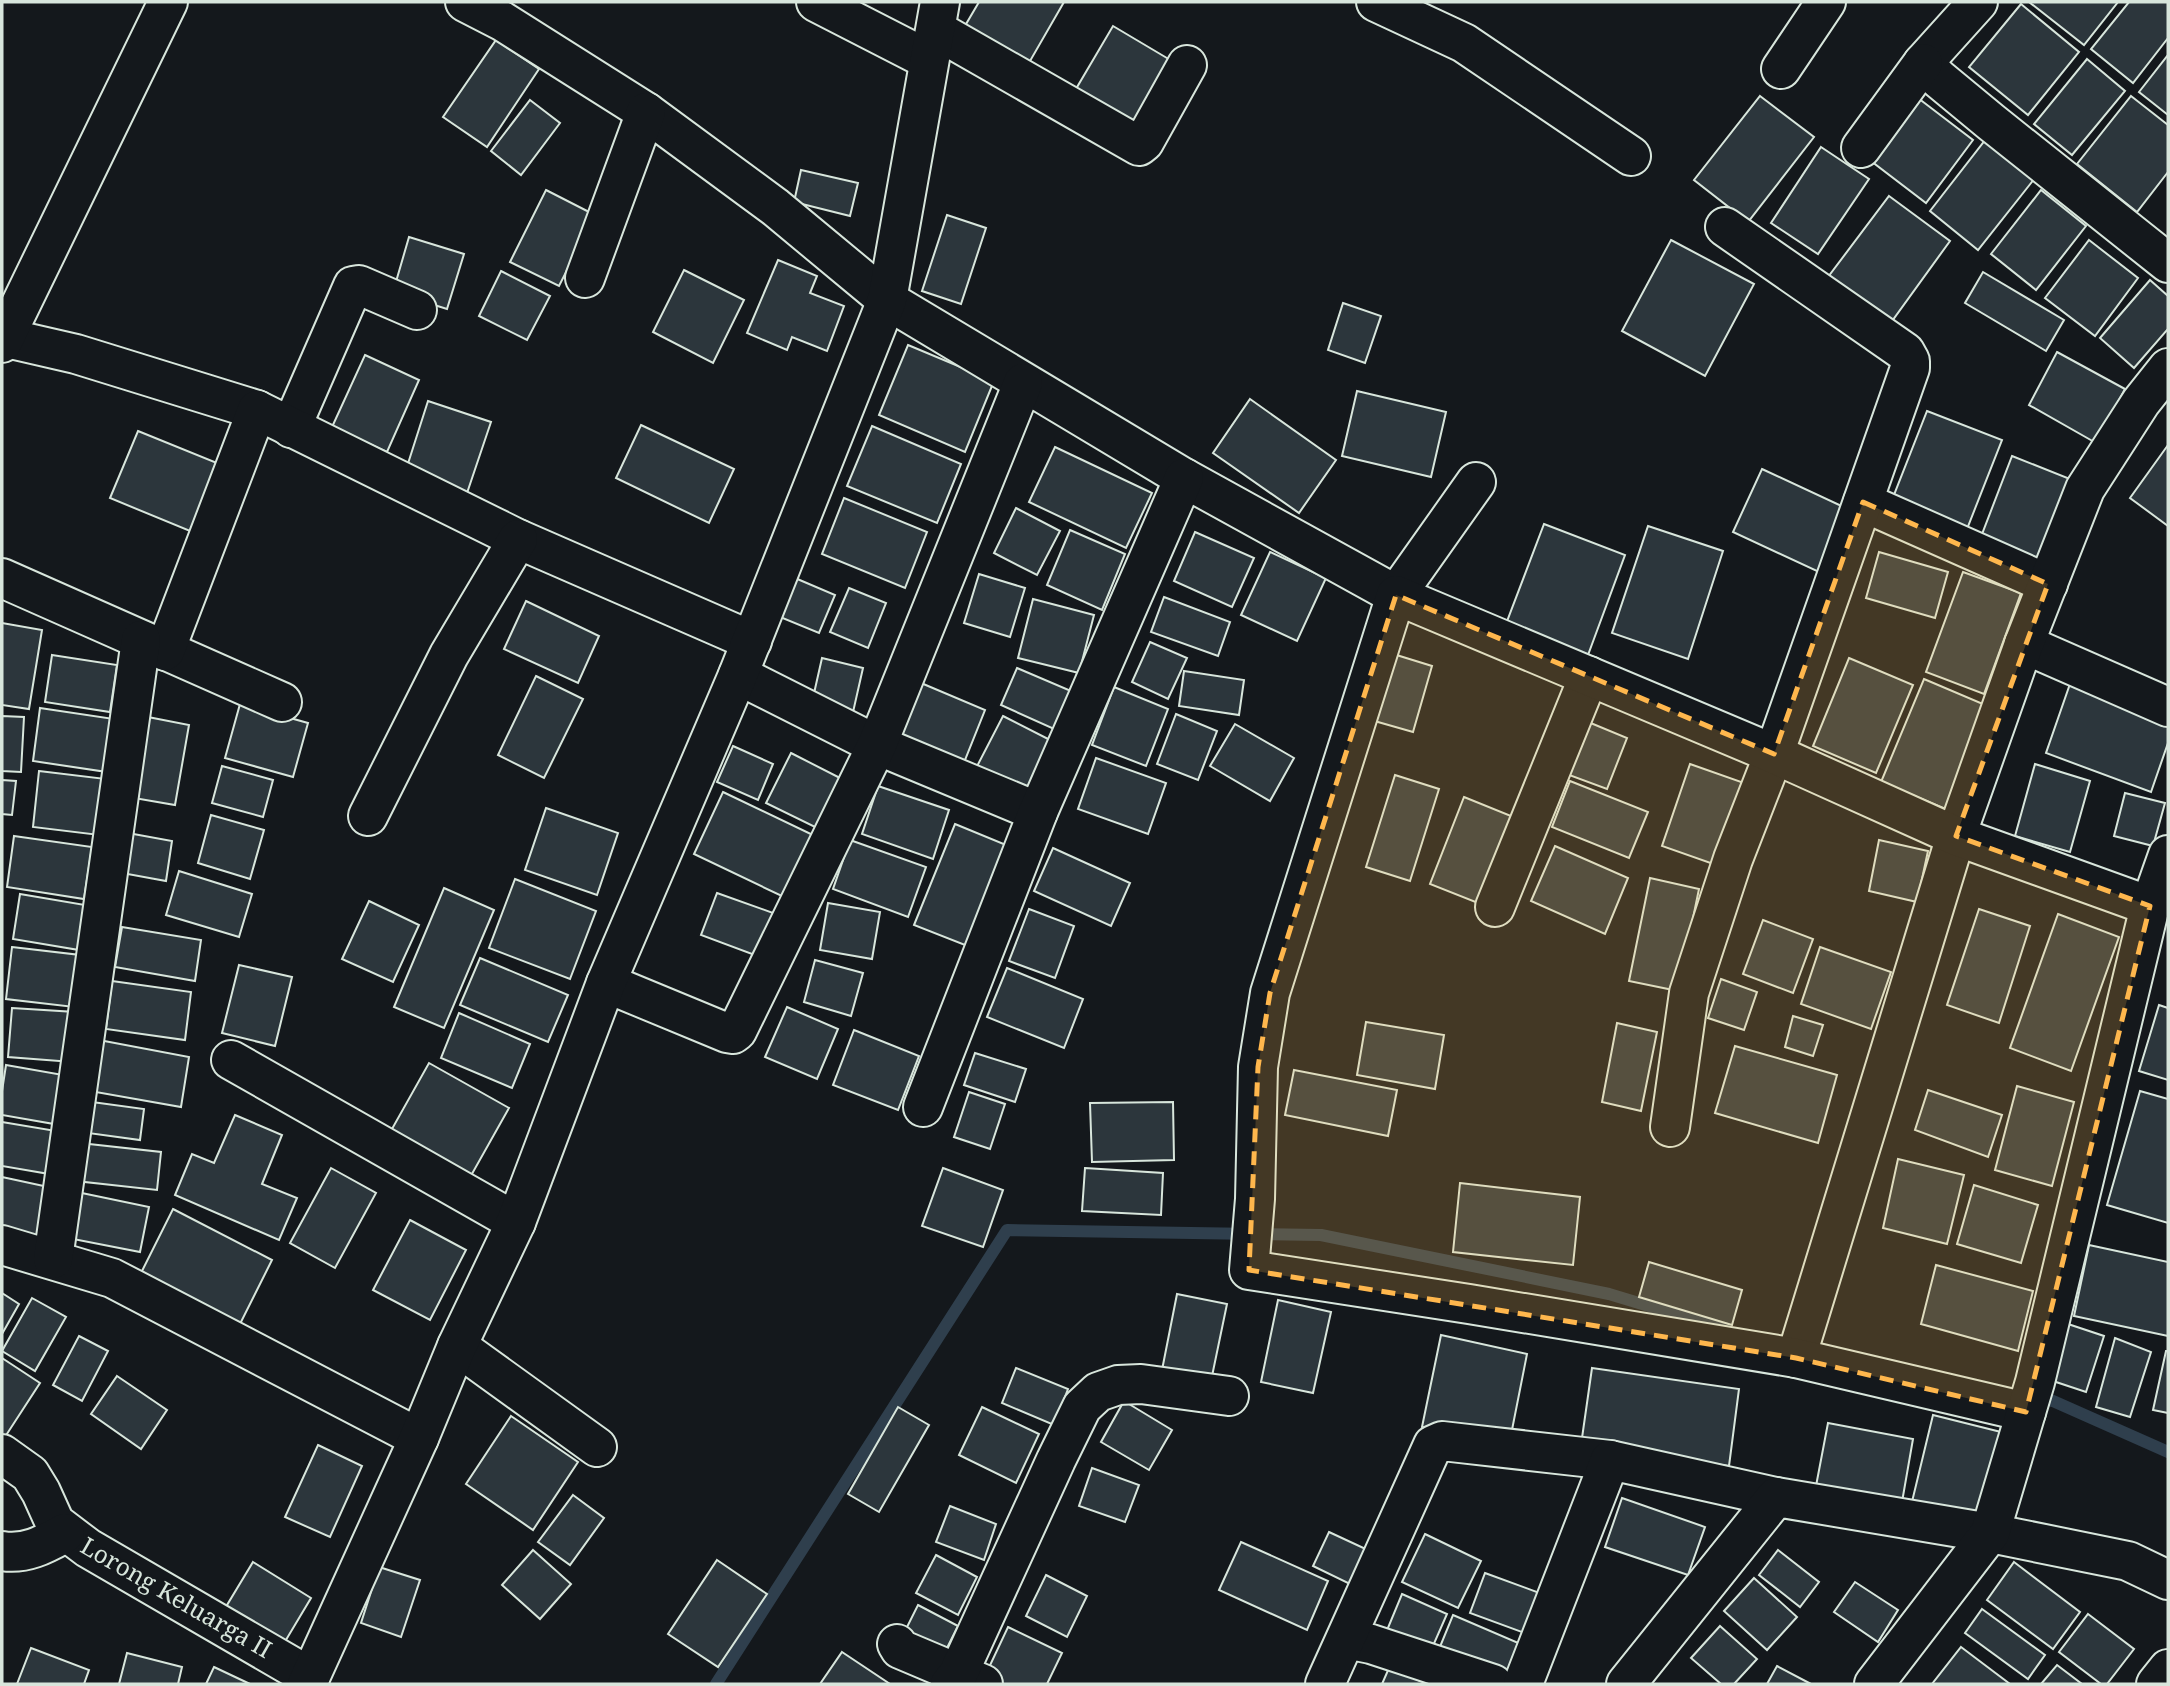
<svg xmlns="http://www.w3.org/2000/svg" width="2170" height="1686" font-family="'Noto Serif',serif">
<style>
.lines{fill:none;stroke-linecap:round;stroke-linejoin:round}
.stream{stroke:#2f3f4d;stroke-width:12}
.building{fill:#2c363c;stroke:#d8e6dc;stroke-width:2}
.minor-casing{stroke:#d8e6dc;stroke-width:42}
.minor{stroke:#14181c;stroke-width:38}
.marked{fill:#ffb74d;fill-opacity:0.2;stroke:#ffb74d;stroke-width:5;stroke-dasharray:14 9;stroke-linejoin:round}
.labels{text-anchor:middle;stroke-width:5;stroke-linejoin:round;paint-order:stroke}
.street-label{font-size:24px;fill:#d8e6dc;stroke:#14181c}
</style>
<rect width="100%" height="100%" fill="#14181c"/>
<g class="lines">
<g class="stream">
<polyline points="2033,1397 2053,1401 2168,1452"/>
<polyline points="716,1684 1007,1230 1321,1235 1609,1294 1725,1329"/>
</g>
</g>
<g class="building">
<polygon points="979,2 1064,2 1026,68 962,31"/>
<polygon points="2029,2 2118,2 2084,45"/>
<polygon points="2129,2 2168,2 2168,38 2133,83 2091,49"/>
<polygon points="2021,4 2079,52 2028,115 1969,67"/>
<polygon points="1113,26 1177,64 1137,132 1073,94"/>
<polygon points="496,40 539,69 487,147 443,117"/>
<polygon points="2168,55 2168,115 2139,92"/>
<polygon points="2087,59 2125,91 2072,155 2034,124"/>
<polygon points="1760,96 1814,137 1748,222 1694,180"/>
<polygon points="2131,96 2168,125 2168,172 2137,212 2077,164"/>
<polygon points="1918,98 1973,140 1926,203 1871,161"/>
<polygon points="530,100 560,123 521,175 491,151"/>
<polygon points="1986,139 2035,178 1978,250 1930,211"/>
<polygon points="1821,147 1869,179 1818,254 1771,223"/>
<polygon points="801,170 858,183 850,216 794,202"/>
<polygon points="546,190 595,215 559,286 510,262"/>
<polygon points="2041,190 2086,226 2036,290 1991,254"/>
<polygon points="1889,196 1950,241 1887,328 1825,281"/>
<polygon points="947,215 986,228 961,304 922,291"/>
<polygon points="409,237 464,254 447,309 393,292"/>
<polygon points="1671,240 1754,284 1705,376 1622,331"/>
<polygon points="2089,240 2138,278 2095,336 2045,298"/>
<polygon points="778,260 817,276 810,293 844,306 827,351 792,337 787,350 747,333"/>
<polygon points="684,270 744,300 713,363 653,332"/>
<polygon points="501,271 550,296 527,340 479,316"/>
<polygon points="1983,272 2064,320 2046,351 1965,303"/>
<polygon points="2150,280 2168,296 2168,329 2134,368 2100,338"/>
<polygon points="1343,303 1381,316 1365,363 1328,350"/>
<polygon points="908,345 994,381 965,452 879,415"/>
<polygon points="2057,352 2125,389 2096,443 2029,405"/>
<polygon points="365,355 419,380 387,452 332,427"/>
<polygon points="1357,391 1446,412 1431,477 1342,456"/>
<polygon points="1250,399 1336,460 1299,513 1213,453"/>
<polygon points="428,401 491,422 466,496 404,476"/>
<polygon points="1927,411 2002,440 1967,529 1892,500"/>
<polygon points="641,425 734,469 709,523 616,478"/>
<polygon points="872,426 961,464 937,523 847,486"/>
<polygon points="138,431 217,463 190,531 110,498"/>
<polygon points="2168,445 2168,526 2130,498"/>
<polygon points="1055,447 1152,493 1126,548 1029,502"/>
<polygon points="2012,456 2070,479 2036,565 1979,542"/>
<polygon points="1762,469 1848,509 1819,572 1733,532"/>
<polygon points="844,498 927,532 905,588 822,554"/>
<polygon points="1016,508 1060,531 1037,575 994,553"/>
<polygon points="1544,524 1625,555 1588,655 1506,624"/>
<polygon points="1648,526 1723,551 1688,659 1612,633"/>
<polygon points="1070,530 1125,554 1102,610 1047,585"/>
<polygon points="1195,532 1254,558 1232,607 1174,581"/>
<polygon points="1270,552 1326,578 1297,641 1241,615"/>
<polygon points="1879,552 1948,572 1935,618 1866,598"/>
<polygon points="1963,572 2021,593 1984,694 1926,672"/>
<polygon points="979,574 1025,588 1010,637 964,623"/>
<polygon points="795,578 835,595 819,633 780,617"/>
<polygon points="849,588 886,603 868,648 830,632"/>
<polygon points="1164,597 1230,622 1218,656 1151,632"/>
<polygon points="1033,599 1094,615 1079,673 1018,658"/>
<polygon points="526,601 599,636 578,683 504,649"/>
<polygon points="2,623 42,630 29,709 2,705"/>
<polygon points="1150,642 1187,658 1168,699 1132,682"/>
<polygon points="1390,653 1432,666 1413,732 1371,720"/>
<polygon points="52,655 117,665 110,712 45,702"/>
<polygon points="822,658 863,668 851,721 810,711"/>
<polygon points="1849,658 1913,685 1876,773 1813,746"/>
<polygon points="1017,668 1071,691 1054,729 1001,705"/>
<polygon points="1184,671 1244,680 1239,715 1179,706"/>
<polygon points="536,676 583,699 544,778 498,755"/>
<polygon points="1924,679 1990,707 1948,810 1881,782"/>
<polygon points="2071,681 2168,717 2168,743 2151,792 2046,753"/>
<polygon points="921,683 985,710 963,765 899,739"/>
<polygon points="1114,687 1168,709 1146,766 1092,745"/>
<polygon points="240,704 308,723 293,777 225,758"/>
<polygon points="40,708 114,719 107,772 33,761"/>
<polygon points="1176,714 1217,731 1198,780 1157,764"/>
<polygon points="2,716 24,717 21,772 2,771"/>
<polygon points="1003,716 1056,743 1027,801 973,774"/>
<polygon points="148,717 189,725 175,805 134,798"/>
<polygon points="1581,719 1627,738 1607,789 1561,772"/>
<polygon points="1235,724 1294,758 1270,801 1210,766"/>
<polygon points="733,746 773,764 758,800 717,782"/>
<polygon points="791,753 842,779 817,828 766,803"/>
<polygon points="1096,758 1166,783 1148,834 1078,809"/>
<polygon points="1690,764 1747,784 1719,866 1662,846"/>
<polygon points="2035,764 2090,781 2070,852 2015,836"/>
<polygon points="222,766 273,780 263,817 212,803"/>
<polygon points="39,771 106,779 99,835 33,827"/>
<polygon points="1395,775 1439,789 1410,881 1366,867"/>
<polygon points="2,780 16,781 12,815 2,814"/>
<polygon points="1570,781 1648,812 1629,858 1552,827"/>
<polygon points="878,786 949,810 933,859 862,834"/>
<polygon points="723,792 815,836 786,898 694,854"/>
<polygon points="2125,793 2165,803 2153,846 2114,836"/>
<polygon points="1464,797 1516,818 1483,905 1430,884"/>
<polygon points="546,808 618,833 597,895 525,870"/>
<polygon points="211,815 264,830 250,879 198,863"/>
<polygon points="955,824 1011,847 970,947 914,925"/>
<polygon points="128,833 172,841 166,881 122,873"/>
<polygon points="14,836 92,847 84,899 7,887"/>
<polygon points="850,840 926,867 908,917 833,889"/>
<polygon points="1879,840 1928,851 1917,902 1869,891"/>
<polygon points="1555,846 1628,878 1605,934 1531,901"/>
<polygon points="1053,848 1130,883 1111,926 1034,891"/>
<polygon points="179,871 252,894 239,937 166,915"/>
<polygon points="1650,878 1699,889 1678,991 1629,981"/>
<polygon points="515,879 596,911 570,979 489,948"/>
<polygon points="444,888 494,910 444,1028 394,1007"/>
<polygon points="717,893 776,914 760,957 701,935"/>
<polygon points="20,894 85,905 79,950 13,939"/>
<polygon points="369,901 419,925 393,982 342,959"/>
<polygon points="828,903 880,912 872,959 820,950"/>
<polygon points="1029,909 1074,926 1055,978 1009,961"/>
<polygon points="1979,909 2030,926 1999,1023 1947,1005"/>
<polygon points="2058,914 2119,937 2071,1071 2010,1048"/>
<polygon points="1763,920 1813,939 1793,993 1743,974"/>
<polygon points="122,927 201,940 195,981 115,967"/>
<polygon points="12,947 80,955 74,1007 6,999"/>
<polygon points="1820,947 1891,972 1871,1029 1801,1004"/>
<polygon points="480,958 568,995 548,1042 460,1005"/>
<polygon points="815,960 863,973 851,1016 804,1002"/>
<polygon points="239,965 292,977 275,1046 222,1033"/>
<polygon points="1007,968 1083,999 1064,1048 987,1017"/>
<polygon points="1721,979 1757,992 1744,1030 1708,1018"/>
<polygon points="112,981 191,992 185,1040 106,1029"/>
<polygon points="2159,1005 2168,1008 2168,1080 2139,1071"/>
<polygon points="787,1007 838,1029 817,1079 765,1057"/>
<polygon points="12,1008 75,1012 72,1062 8,1057"/>
<polygon points="459,1013 530,1044 512,1088 441,1058"/>
<polygon points="1793,1016 1823,1025 1813,1056 1785,1047"/>
<polygon points="1366,1022 1444,1035 1435,1089 1357,1075"/>
<polygon points="1617,1023 1657,1032 1641,1111 1602,1102"/>
<polygon points="854,1030 919,1056 898,1110 833,1085"/>
<polygon points="99,1040 189,1057 181,1107 90,1091"/>
<polygon points="1735,1046 1837,1075 1818,1143 1715,1113"/>
<polygon points="975,1053 1026,1069 1015,1102 964,1085"/>
<polygon points="429,1063 509,1108 468,1181 388,1136"/>
<polygon points="6,1065 63,1075 54,1124 2,1115 2,1091"/>
<polygon points="1294,1070 1397,1090 1388,1136 1285,1115"/>
<polygon points="2017,1086 2074,1102 2052,1186 1995,1170"/>
<polygon points="1928,1090 2002,1115 1988,1157 1915,1130"/>
<polygon points="2140,1091 2168,1099 2168,1223 2107,1205"/>
<polygon points="969,1092 1005,1104 990,1149 954,1137"/>
<polygon points="92,1102 144,1109 140,1140 88,1133"/>
<polygon points="1173,1102 1174,1160 1092,1162 1090,1103"/>
<polygon points="235,1115 282,1135 262,1184 297,1198 279,1240 175,1195 192,1154 214,1163"/>
<polygon points="2,1122 62,1132 55,1175 2,1166"/>
<polygon points="80,1143 161,1152 157,1190 76,1181"/>
<polygon points="1898,1159 1964,1175 1947,1244 1883,1228"/>
<polygon points="331,1168 376,1193 335,1268 290,1243"/>
<polygon points="943,1168 1003,1190 983,1247 922,1226"/>
<polygon points="1085,1168 1163,1173 1161,1215 1082,1211"/>
<polygon points="2,1177 53,1188 42,1238 2,1229"/>
<polygon points="1460,1183 1580,1197 1573,1265 1453,1252"/>
<polygon points="1974,1185 2038,1205 2021,1263 1957,1244"/>
<polygon points="77,1192 149,1207 140,1252 68,1238"/>
<polygon points="173,1209 272,1260 239,1326 140,1275"/>
<polygon points="410,1220 466,1250 430,1320 373,1290"/>
<polygon points="2089,1245 2168,1262 2168,1336 2074,1316"/>
<polygon points="1649,1262 1742,1290 1732,1325 1639,1297"/>
<polygon points="1936,1265 2033,1291 2018,1351 1921,1324"/>
<polygon points="2,1293 19,1304 2,1334"/>
<polygon points="1177,1294 1227,1304 1211,1381 1162,1370"/>
<polygon points="32,1298 66,1317 35,1371 2,1351"/>
<polygon points="1278,1300 1331,1312 1313,1393 1261,1382"/>
<polygon points="2065,1323 2104,1336 2086,1392 2047,1379"/>
<polygon points="1441,1335 1527,1354 1509,1445 1422,1427"/>
<polygon points="79,1336 108,1351 82,1401 53,1385"/>
<polygon points="2115,1338 2151,1352 2130,1417 2096,1407"/>
<polygon points="2166,1351 2168,1351 2168,1413 2153,1410"/>
<polygon points="2,1358 40,1383 3,1440 2,1439"/>
<polygon points="1016,1368 1068,1389 1054,1425 1002,1403"/>
<polygon points="1592,1368 1739,1389 1729,1466 1581,1445"/>
<polygon points="117,1376 167,1410 141,1449 91,1414"/>
<polygon points="1124,1401 1172,1430 1149,1470 1101,1442"/>
<polygon points="898,1407 929,1425 879,1512 848,1494"/>
<polygon points="982,1407 1039,1434 1016,1483 959,1455"/>
<polygon points="1933,1415 2001,1432 1977,1527 1910,1510"/>
<polygon points="511,1416 578,1462 533,1530 466,1484"/>
<polygon points="1828,1423 1913,1439 1902,1502 1816,1486"/>
<polygon points="318,1445 362,1466 330,1537 285,1517"/>
<polygon points="1092,1468 1139,1485 1125,1522 1079,1506"/>
<polygon points="573,1495 604,1518 570,1565 538,1542"/>
<polygon points="1622,1498 1705,1527 1688,1575 1605,1547"/>
<polygon points="950,1506 996,1524 984,1560 936,1542"/>
<polygon points="1329,1532 1370,1551 1354,1586 1313,1566"/>
<polygon points="1425,1534 1481,1561 1458,1608 1402,1582"/>
<polygon points="1241,1542 1328,1581 1307,1630 1219,1590"/>
<polygon points="533,1550 571,1584 540,1619 502,1585"/>
<polygon points="1778,1550 1819,1582 1800,1607 1759,1575"/>
<polygon points="936,1555 977,1577 958,1615 916,1593"/>
<polygon points="717,1560 767,1594 718,1667 668,1634"/>
<polygon points="253,1562 311,1598 277,1655 218,1620"/>
<polygon points="2014,1562 2080,1612 2053,1649 1987,1600"/>
<polygon points="379,1567 420,1580 401,1637 361,1623"/>
<polygon points="1485,1573 1545,1595 1530,1635 1470,1613"/>
<polygon points="1046,1575 1087,1596 1067,1637 1026,1616"/>
<polygon points="1754,1578 1797,1617 1767,1650 1724,1611"/>
<polygon points="1855,1582 1898,1610 1878,1642 1834,1612"/>
<polygon points="1402,1594 1447,1614 1429,1655 1385,1635"/>
<polygon points="918,1605 958,1626 940,1662 900,1641"/>
<polygon points="1982,1609 2045,1655 2028,1679 1965,1633"/>
<polygon points="2088,1614 2134,1649 2107,1684 2101,1684 2059,1652"/>
<polygon points="1453,1615 1523,1645 1508,1683 1437,1654"/>
<polygon points="1720,1626 1757,1659 1734,1684 1721,1684 1691,1658"/>
<polygon points="1008,1627 1062,1653 1047,1684 996,1684 984,1678"/>
<polygon points="1961,1647 2010,1684 1932,1684"/>
<polygon points="31,1648 89,1670 84,1684 17,1684"/>
<polygon points="842,1652 890,1684 820,1684"/>
<polygon points="127,1653 182,1667 178,1684 119,1684"/>
<polygon points="2057,1665 2082,1684 2041,1684"/>
<polygon points="1777,1666 1811,1684 1767,1684"/>
<polygon points="214,1667 250,1684 206,1684"/>
<polygon points="1389,1668 1428,1684 1382,1684"/>
</g>
<g class="lines">
<g class="minor-casing">
<g id="minor">
<polyline points="465,2 502,21 646,112 775,207 887,300 1184,478 1396,595 1476,482"/>
<polyline points="816,2 929,60"/>
<polyline points="1376,2 1464,43 1631,156"/>
<polyline points="1978,2 1923,63 1939,79 1991,122 2168,263"/>
<polyline points="936,30 1139,146 1144,142 1187,65"/>
<polyline points="1781,69 1826,2"/>
<polyline points="1861,148 1923,63"/>
<polyline points="585,278 646,112"/>
<polyline points="2,337 76,354 257,410"/>
<polyline points="2,343 168,2"/>
<polyline points="291,428 353,286 359,285 417,310"/>
<polyline points="1863,502 2048,584"/>
<polyline points="2,578 282,702"/>
<polyline points="2024,644 2168,707"/>
<polyline points="165,651 257,410 518,539 752,641"/>
<polyline points="738,675 877,745 1038,812"/>
<polyline points="368,816 449,655 518,539"/>
<polyline points="1495,907 1589,676"/>
<polyline points="606,983 727,1033 733,1034 737,1031 877,745 1023,383"/>
<polyline points="231,1060 516,1222"/>
<polyline points="923,1107 1038,812 1184,478"/>
<polyline points="1670,1127 1689,993 1733,859 1774,754 1910,368 1910,361 1905,352 1725,227"/>
<polyline points="2,1245 112,1278 419,1438"/>
<polyline points="53,1259 141,640"/>
<polyline points="457,1346 597,1447"/>
<polyline points="1796,1358 1956,836 2024,644 2085,489 2141,402 2168,368"/>
<polyline points="2026,1412 1796,1358 1469,1304 1249,1270 1255,1199 1258,1067 1270,993 1396,595 1774,754 1956,836 2150,906"/>
<polyline points="2,1454 30,1474 41,1492 55,1523 88,1548 310,1677"/>
<path d="M2,1551C26,1555 45,1544 65,1533"/>
<polyline points="1346,1639 1371,1644 1493,1684"/>
<polyline points="897,1644 900,1649 983,1684"/>
<polyline points="307,1684 419,1438 457,1346 516,1222 606,983 738,675 887,300 940,2"/>
<polyline points="950,1684 958,1674 1056,1460 1082,1407 1098,1392 1118,1385 1141,1384 1229,1396"/>
<polyline points="1325,1684 1433,1445 1442,1441 1610,1460"/>
<polyline points="1523,1684 1610,1460 1776,1497"/>
<polyline points="1626,1684 1776,1497 1990,1533 2128,1561 2168,1580"/>
<polyline points="1874,1684 1990,1533 2035,1382 2150,906 2168,855"/>
<polyline points="2156,1684 2168,1669"/>
</g>
</g>
<use href="#minor" class="minor"/>
</g>
<path class="marked" d="M1863,502L2048,584L1956,836L2150,906L2026,1412L1796,1358L1249,1270L1258,1067L1270,993L1396,595L1774,754Z"/>
<g class="labels">
<g class="street-label">
<text transform="translate(176 1598) rotate(30)" y="8">Lorong Keluarga II</text>
</g>
</g>
<rect width="2170" height="1686" fill="none" stroke="#d8e6dc" stroke-width="7"/>
</svg>
